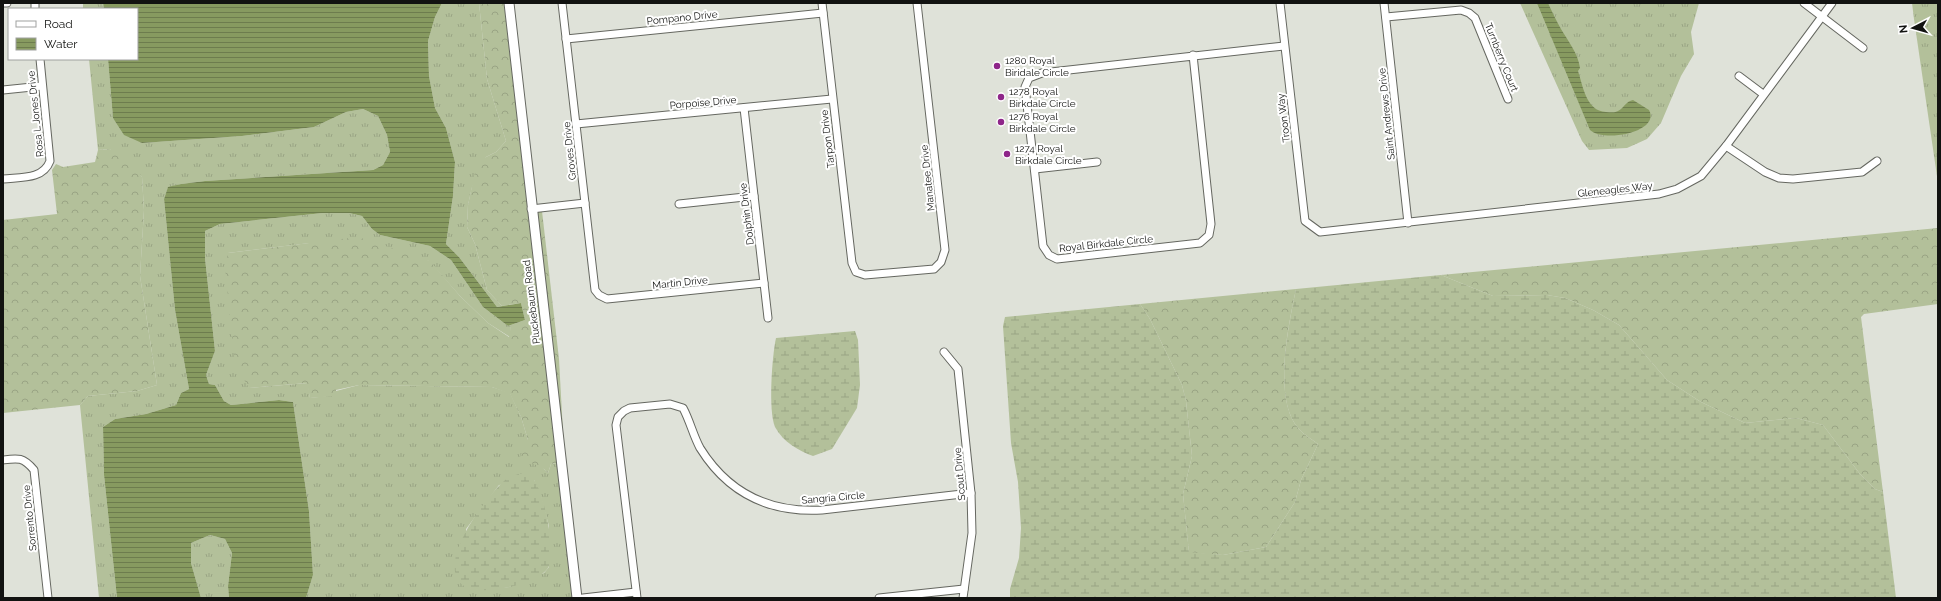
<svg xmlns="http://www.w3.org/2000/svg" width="1941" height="601" font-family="Raleway,sans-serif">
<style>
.grass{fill:url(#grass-tufts);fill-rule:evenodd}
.forest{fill:url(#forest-crowns)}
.wetland{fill:url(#wetland-marsh)}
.water{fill:url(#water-rules)}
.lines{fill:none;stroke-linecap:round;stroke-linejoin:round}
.minor-casing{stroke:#656760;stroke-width:9}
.tertiary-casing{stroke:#656760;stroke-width:11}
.minor{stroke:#fff;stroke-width:7}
.tertiary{stroke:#fff;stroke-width:9}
.poi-dot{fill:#8e2589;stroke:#fff;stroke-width:1.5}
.labels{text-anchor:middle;stroke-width:4;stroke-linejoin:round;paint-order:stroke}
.street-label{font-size:10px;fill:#121311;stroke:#fff}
.poi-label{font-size:10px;fill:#121311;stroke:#fff;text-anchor:start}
</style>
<defs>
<pattern id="grass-tufts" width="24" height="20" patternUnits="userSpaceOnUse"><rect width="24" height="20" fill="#b3c09a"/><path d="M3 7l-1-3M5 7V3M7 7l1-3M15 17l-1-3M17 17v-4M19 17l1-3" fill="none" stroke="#99a484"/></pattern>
<pattern id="forest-crowns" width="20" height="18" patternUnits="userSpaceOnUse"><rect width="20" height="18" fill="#b3c09a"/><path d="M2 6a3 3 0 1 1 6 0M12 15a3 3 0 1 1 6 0" fill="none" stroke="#99a484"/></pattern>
<pattern id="wetland-marsh" width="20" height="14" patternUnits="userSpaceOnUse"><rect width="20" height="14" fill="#b3c09a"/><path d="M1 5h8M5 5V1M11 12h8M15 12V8" fill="none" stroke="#99a484"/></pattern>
<pattern id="water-rules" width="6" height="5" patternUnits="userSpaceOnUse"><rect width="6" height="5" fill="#879a60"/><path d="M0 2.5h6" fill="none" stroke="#6d7c4e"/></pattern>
</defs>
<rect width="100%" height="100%" fill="#dfe2d9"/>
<g class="grass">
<polygon points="83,3 103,3 104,9 83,9"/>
<polygon points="442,3 479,3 487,79 506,141 496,152 486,157 472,187 468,205 467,227 475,244 487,290 502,306 497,307 459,257 446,244 453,196 455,162 446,128 435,108 429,76 428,41 435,17"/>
<polygon points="1520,3 1699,3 1691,32 1694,54 1681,76 1661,123 1647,139 1627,148 1589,150 1582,141"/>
<polygon points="1912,3 1938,3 1938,183 1914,19"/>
<polygon points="89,59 108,59 113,118 142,143 242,136 314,127 346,112 363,109 378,116 387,135 390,152 383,165 373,170 205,181 181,184 168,188 164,199 175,310 189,389 181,393 176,405 146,414 115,419 103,427 104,475 117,598 99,598 80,405 88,396 137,391 157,385 140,276 144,210 142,177 110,149 98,150"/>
<path d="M323,213H349L362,216L372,229L380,235L430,246L451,260L483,307L508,326L511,325L510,337L488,323L460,296L429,261L310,243L228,253L249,388L308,383L310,398L336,395V391L359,385L492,387L510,393L521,417L528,440L544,469L548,473L551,464L557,463L573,598H306L313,575L309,511L293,402L279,400L231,405L224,401L215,385L209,384L206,375L215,351L205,258V231L220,224ZM534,480L541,497L549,526V567L544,573L509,587L481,590L470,588L466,529L499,485Z"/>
<polygon points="210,535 225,539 232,553 228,586 229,598 201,598 191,563 191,543"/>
</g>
<g class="forest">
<polygon points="479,3 504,3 557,463 551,464 548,473 544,469 520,457 528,440 521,417 510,394 492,387 359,385 336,390 336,396 310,398 307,383 249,388 235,365 225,268 228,253 358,237 430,261 460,296 488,323 509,337 511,325 525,320 521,303 502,306 487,290 475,244 467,227 468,205 476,167 486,157 496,152 506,141 487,79"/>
<polygon points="110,149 123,154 142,177 144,210 140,276 157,385 137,391 88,396 80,405 3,413 3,220 57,214 52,170 56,164 63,167 95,162 98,150"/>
<polygon points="542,211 559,359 564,451 536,212"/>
<polygon points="1938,228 1938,304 1864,314 1861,317 1883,492 1875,489 1860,474 1823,425 1796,418 1745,423 1701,402 1667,380 1619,325 1593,310 1565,298 1547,295 1493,296 1441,275"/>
<path d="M1296,289C1289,323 1272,400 1299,429C1304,435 1312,439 1318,444L1301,480L1295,502L1266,547L1223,555L1189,553L1183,494L1192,456L1186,401L1182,385L1150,319L1140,304Z"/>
</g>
<g class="wetland">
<path d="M1441,275L1493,296L1547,295L1565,298L1593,310L1619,325L1667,380L1701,402L1745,423L1796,418L1823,425L1860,474L1875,489L1883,492L1896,598H1010V589L1019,558L1021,528L1018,482L1011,443L1003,326L1005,317L1140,304L1150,319L1182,385L1186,401L1192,456L1183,494L1189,552L1223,555L1266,547L1295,502L1301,480L1318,444C1312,439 1304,435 1299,429C1272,401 1289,323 1296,289Z"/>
<path d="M855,331L858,340L860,385L857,408L832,449L813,456C799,451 783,442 775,427C768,411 772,356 776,338Z"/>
<path d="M524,473C527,475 532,477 534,480C544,493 557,554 548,568C538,584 485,595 468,588C428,571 489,491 509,477C513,475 519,474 524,473Z"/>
</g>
<g class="water">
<polygon points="103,3 442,3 435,17 428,41 429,76 435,108 446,128 455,162 453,196 446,244 459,257 497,307 521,303 525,320 508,326 483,307 451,260 430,246 380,235 372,229 362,216 349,213 323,213 220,224 205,231 205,258 215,351 206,375 209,384 215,385 224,401 231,405 279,400 293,402 309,511 313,575 306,598 229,598 228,586 232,553 225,539 210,535 191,543 191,563 201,598 117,598 104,475 103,427 115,419 146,414 176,405 181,393 189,389 175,310 164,199 168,187 181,184 205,181 373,170 383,165 390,152 387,135 378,116 363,109 346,112 314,127 242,136 142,143 124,135 113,118 108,59 137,59 137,9 104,9"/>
<path d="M1537,3H1548C1552,12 1556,20 1561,29C1568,41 1578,53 1580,68L1578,71C1583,86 1586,111 1606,112C1610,112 1615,113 1618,111C1624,108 1626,101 1633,100L1649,110C1661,132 1604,143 1590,130Z"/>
</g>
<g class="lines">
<g class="minor-casing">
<g id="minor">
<polyline points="3,3 7,3"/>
<polyline points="35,3 35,9"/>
<polyline points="562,3 595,290 599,295 607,299 764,283"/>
<polyline points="822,3 852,263 856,272 865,275 934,269 941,262 945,250 917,3"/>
<polyline points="1280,3 1305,221 1320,232 1659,194 1677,189 1701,176 1726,146 1832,3"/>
<polyline points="1384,3 1408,223"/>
<polyline points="1804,3 1863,48"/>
<polyline points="1386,17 1461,10 1469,13 1475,18 1508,99"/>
<polyline points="566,39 823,13"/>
<polyline points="1193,55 1211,224 1209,235 1200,243 1057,259 1049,255 1043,246 1025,87 1029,78 1042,73 1284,46"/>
<polyline points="1739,76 1763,94"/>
<polyline points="3,90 42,86"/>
<polyline points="744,108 768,318"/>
<polyline points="576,124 832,99"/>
<polyline points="1726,146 1765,172 1779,178 1793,179 1862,172 1877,161"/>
<polyline points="1035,169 1097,162"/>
<path d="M3,179C20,177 43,180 50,161L40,59"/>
<polyline points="679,204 754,196"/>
<polyline points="531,209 585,203"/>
<polyline points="944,352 958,369 971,493 972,533 963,598"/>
<path d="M3,460C18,458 23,457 34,470L48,598"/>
<polyline points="583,598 636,592"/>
<path d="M637,598L616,425L618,417L624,411L630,408L670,404L683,408C690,421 693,435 700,448C728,493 770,513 822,510L971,493"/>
<polyline points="879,598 964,589"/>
</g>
</g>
<g class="tertiary-casing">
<polyline id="tertiary" points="509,3 577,598"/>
</g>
<use href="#minor" class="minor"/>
<use href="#tertiary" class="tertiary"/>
</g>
<g class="poi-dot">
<circle cx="997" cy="66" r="4"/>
<circle cx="1001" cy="97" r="4"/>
<circle cx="1001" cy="122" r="4"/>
<circle cx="1007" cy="154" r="4"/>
</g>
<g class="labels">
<g class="street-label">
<text transform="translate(682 17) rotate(-6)" y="4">Pompano Drive</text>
<text transform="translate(1502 57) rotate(68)" y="4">Turnberry Court</text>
<text transform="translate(703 102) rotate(-5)" y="4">Porpoise Drive</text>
<text transform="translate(35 114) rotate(-96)" y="4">Rosa L Jones Drive</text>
<text transform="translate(1386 114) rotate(-96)" y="4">Saint Andrews Drive</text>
<text transform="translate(1283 118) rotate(-97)" y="4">Troon Way</text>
<text transform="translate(827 139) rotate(-97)" y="4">Tarpon Drive</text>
<text transform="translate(569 151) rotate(-96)" y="4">Groves Drive</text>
<text transform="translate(927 178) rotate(-96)" y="4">Manatee Drive</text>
<text transform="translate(1615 189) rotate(-6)" y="4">Gleneagles Way</text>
<text transform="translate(746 214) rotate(-97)" y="4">Dolphin Drive</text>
<text transform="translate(1106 243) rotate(-6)" y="4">Royal Birkdale Circle</text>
<text transform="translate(680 282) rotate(-6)" y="4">Martin Drive</text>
<text transform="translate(531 302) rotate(-97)" y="4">Pluckebaum Road</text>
<text transform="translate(959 474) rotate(-95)" y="4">Scout Drive</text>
<text transform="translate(833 497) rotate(-5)" y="4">Sangria Circle</text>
<text transform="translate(29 518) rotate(-96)" y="4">Sorrento Drive</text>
</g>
<g class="poi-label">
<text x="1005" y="64">1280 Royal<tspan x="1005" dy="12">Biridale Circle</tspan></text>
<text x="1009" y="95">1278 Royal<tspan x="1009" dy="12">Birkdale Circle</tspan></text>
<text x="1009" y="120">1276 Royal<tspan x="1009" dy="12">Birkdale Circle</tspan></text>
<text x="1015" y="152">1274 Royal<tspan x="1015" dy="12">Birkdale Circle</tspan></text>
</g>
</g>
<rect width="1941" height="601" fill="none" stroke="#121311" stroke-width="8"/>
<rect x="8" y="8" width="130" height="52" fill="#ffffff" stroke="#a0a1a0"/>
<rect x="16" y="21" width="20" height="6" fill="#ffffff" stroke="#a0a1a0"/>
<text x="44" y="28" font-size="12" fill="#121311">Road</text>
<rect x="16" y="38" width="20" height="12" fill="url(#water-rules)" stroke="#a0a1a0"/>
<text x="44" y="48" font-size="12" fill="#121311">Water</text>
<g transform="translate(1913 28) rotate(264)" stroke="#ffffff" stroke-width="3" paint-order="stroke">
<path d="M0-3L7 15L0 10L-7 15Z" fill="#121311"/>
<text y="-6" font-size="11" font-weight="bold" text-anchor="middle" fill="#121311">N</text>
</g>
</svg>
